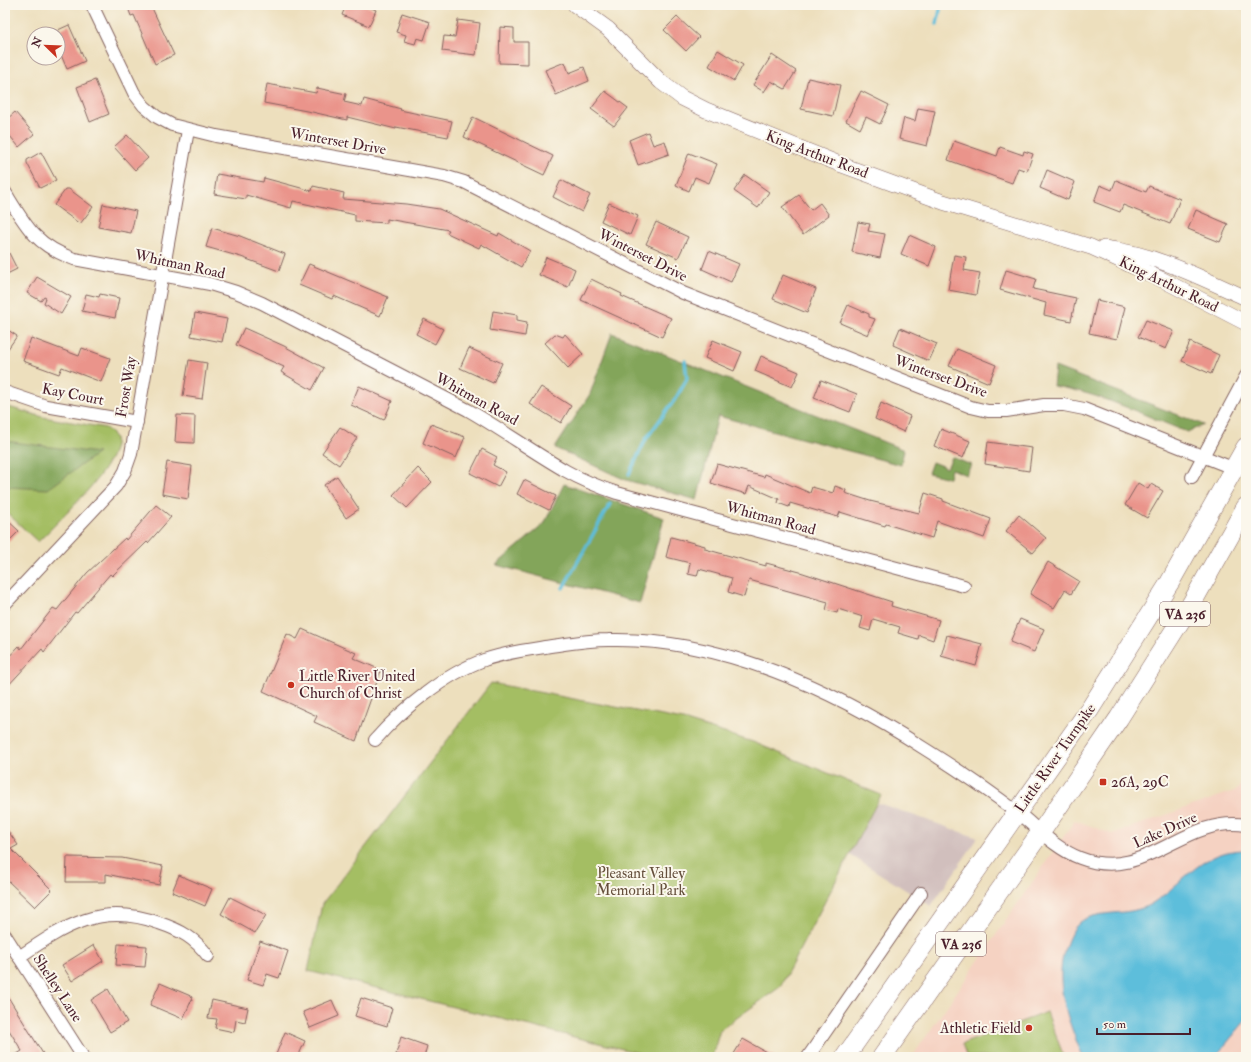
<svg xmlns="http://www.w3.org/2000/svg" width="1251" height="1062" font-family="'IM FELL Double Pica',serif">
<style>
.built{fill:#f5d2c2}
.industrial{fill:#d1bfbd}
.green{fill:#a4be64;stroke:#776e48}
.forest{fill:#83a55a;stroke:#666242}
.water{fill:#5dbedb;stroke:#546e83}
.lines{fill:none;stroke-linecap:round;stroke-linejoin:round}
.stream{stroke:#5dbedb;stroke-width:3.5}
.building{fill:#ea948b}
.minor-casing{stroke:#83625e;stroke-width:14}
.tertiary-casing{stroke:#83625e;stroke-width:16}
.primary-casing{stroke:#83625e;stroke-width:20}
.minor{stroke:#fff;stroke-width:12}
.tertiary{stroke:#fff;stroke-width:15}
.primary{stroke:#fff;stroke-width:19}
.poi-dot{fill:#c8321e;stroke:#fbf7ec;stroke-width:1.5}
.labels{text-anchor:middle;stroke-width:4;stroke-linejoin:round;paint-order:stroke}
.shield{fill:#fbf7ec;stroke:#7f6065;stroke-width:1}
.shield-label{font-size:14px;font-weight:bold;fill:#4a1f2b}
.street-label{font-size:15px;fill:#4a1f2b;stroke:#fbf7ec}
.poi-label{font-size:15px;fill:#4a1f2b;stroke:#fbf7ec;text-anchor:start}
.park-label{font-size:15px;fill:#654f3c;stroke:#fbf7ec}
</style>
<rect width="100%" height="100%" fill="#fbf7ec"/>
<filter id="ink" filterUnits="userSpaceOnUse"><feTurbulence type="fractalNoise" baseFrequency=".025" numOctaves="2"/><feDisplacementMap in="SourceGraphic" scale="8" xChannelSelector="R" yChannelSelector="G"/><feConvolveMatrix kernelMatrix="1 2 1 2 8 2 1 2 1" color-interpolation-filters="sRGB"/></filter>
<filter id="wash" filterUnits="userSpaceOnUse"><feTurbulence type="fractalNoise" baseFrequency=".012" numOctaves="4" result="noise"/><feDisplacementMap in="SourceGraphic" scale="16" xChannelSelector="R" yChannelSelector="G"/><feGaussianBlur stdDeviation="0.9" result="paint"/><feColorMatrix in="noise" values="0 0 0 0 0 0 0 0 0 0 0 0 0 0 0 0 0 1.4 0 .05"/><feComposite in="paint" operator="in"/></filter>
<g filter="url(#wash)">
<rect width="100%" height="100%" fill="#eddfbd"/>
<polygon class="built" points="1246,776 1246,1057 912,1057 1075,820 1112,834 1237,790"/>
<polygon class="industrial" points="878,803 978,838 931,906 847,853"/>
<g class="green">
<path d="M5,406L43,417L106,428L115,437C121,465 57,522 38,542L5,511Z"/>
<polygon points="491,683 683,720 753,742 881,795 780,987 720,1030 712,1057 655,1057 308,971 322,904"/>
<polygon points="1047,1012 1064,1057 967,1057 962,1044"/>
</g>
<g class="forest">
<polygon points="612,333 904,450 901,465 718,416 697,500 626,480 555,448 590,394"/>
<path d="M1055,367L1204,425L1187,432C1143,415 1100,393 1053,386Z"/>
<polygon points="5,441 98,453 48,489 5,487"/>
<polygon points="952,457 971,465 966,475 951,469 949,478 928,473 932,462 947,468"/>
<polygon points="564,484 664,518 640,603 496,565 544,524"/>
</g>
<path class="water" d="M1246,850V1020L1215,1057H1083C1068,1021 1051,979 1068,940C1072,930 1079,920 1090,917C1112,910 1134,916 1154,902C1186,881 1202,850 1246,850Z"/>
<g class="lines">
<g class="stream">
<polyline points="937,24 941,5"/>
<polyline points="629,474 646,439 676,398 687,379 685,361"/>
<polyline points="563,588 610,504"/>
</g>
</g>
<g id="blocks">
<g class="building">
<polygon points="127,5 158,5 152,8 174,55 155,64 134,15 131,16"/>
<polygon points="346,5 365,5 376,10 369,26 342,15"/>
<polygon points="402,13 430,22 424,40 417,38 415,44 404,41 406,35 396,32"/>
<polygon points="677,17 699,37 686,51 664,30"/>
<polygon points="458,20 480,23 476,55 442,51 444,36 455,37"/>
<polygon points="69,25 85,61 67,69 58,48 58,30"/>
<polygon points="500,27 514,28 514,42 528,42 528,64 499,63"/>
<polygon points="718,50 743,65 734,81 709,66"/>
<polygon points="772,55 796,71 785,89 771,81 764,92 753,85"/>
<polygon points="565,62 569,73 584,67 589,81 556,95 545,70"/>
<polygon points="808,78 840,85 833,116 801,109"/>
<polygon points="95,80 109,114 90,122 77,87"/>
<polygon points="267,84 316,93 317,88 346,94 344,102 362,106 364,99 401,109 400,110 452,121 448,137 396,127 396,129 347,117 347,120 312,112 264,103"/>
<polygon points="605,91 628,108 614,126 591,109"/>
<polygon points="861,91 889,105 880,124 866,117 860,129 846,121"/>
<polygon points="918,108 935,111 927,146 899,139 904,118 915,121"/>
<polygon points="15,112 34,134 19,147 5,130 5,121"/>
<polygon points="473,117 553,156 544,175 464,137"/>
<polygon points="648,132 653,145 665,141 669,154 638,165 629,140"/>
<polygon points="127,135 148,158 135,170 114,147"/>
<polygon points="954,141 997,156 1000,147 1023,155 1024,151 1033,154 1027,171 1018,168 1012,183 948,160"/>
<polygon points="41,152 56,180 40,188 27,163 27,160"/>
<polygon points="689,153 717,164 709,183 695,177 689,191 676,185"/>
<polygon points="1047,170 1075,182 1068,200 1040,188"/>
<polygon points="217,174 263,182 264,178 312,191 313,186 344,193 343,199 406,204 439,209 498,236 499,233 530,251 521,267 481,244 479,248 447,233 449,230 387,219 387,223 355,221 355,215 293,201 291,208 246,195 246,199 214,194"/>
<polygon points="745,175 769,192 758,208 734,191"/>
<polygon points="561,180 590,195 582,212 553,197"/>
<polygon points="1116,180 1146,192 1149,186 1180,199 1170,224 1123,205 1120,212 1094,202 1100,185 1112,190"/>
<polygon points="66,189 69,189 93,207 80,224 54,205"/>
<polygon points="799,195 811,210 820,203 829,215 803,235 782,207"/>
<polygon points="609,203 638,216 630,235 601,221"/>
<polygon points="103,204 136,211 131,233 98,227"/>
<polygon points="1196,210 1228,224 1220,242 1188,229"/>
<polygon points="656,222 688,237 678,258 646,244"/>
<polygon points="858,222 870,224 868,231 885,234 880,258 852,252"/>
<polygon points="212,228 240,236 285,254 279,271 241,257 206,247"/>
<polygon points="909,235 936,247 929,266 901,254"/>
<polygon points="5,245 17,269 5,275"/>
<polygon points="709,251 739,264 731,282 702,269"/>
<polygon points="954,255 966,257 964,270 980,273 976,295 948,290"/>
<polygon points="546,257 575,269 568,287 539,275"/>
<polygon points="309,264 388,297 380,316 334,296 332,299 299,285"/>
<polygon points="1006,270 1036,279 1033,289 1076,298 1071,321 1044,315 1046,303 1000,290"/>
<polygon points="783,275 816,289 807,313 773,299"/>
<polygon points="37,277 71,297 61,314 44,303 46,298 44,297 41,301 27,293"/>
<polygon points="591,279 622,294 621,296 671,318 662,337 581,300"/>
<polygon points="86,294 99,297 100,294 119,298 115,318 82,311"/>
<polygon points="1097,300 1125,307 1117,339 1089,333"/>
<polygon points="848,305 869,314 869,317 875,319 868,335 840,323"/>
<polygon points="493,311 517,315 517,320 527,322 525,336 490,330"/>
<polygon points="195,313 227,319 222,342 191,336"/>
<polygon points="424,319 443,329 435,344 416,334"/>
<polygon points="1146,320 1174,331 1166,349 1138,337"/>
<polygon points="5,328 17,336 5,353"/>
<polygon points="244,328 284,346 324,368 312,390 281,372 284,367 236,345"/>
<polygon points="900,328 937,344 929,361 893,345"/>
<polygon points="555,334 563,337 565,334 583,354 568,368 545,343"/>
<polygon points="31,338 79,356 82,348 110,358 101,382 62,367 59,374 23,361"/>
<polygon points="713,340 742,352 734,371 705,358"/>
<polygon points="1190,342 1219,355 1211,374 1182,361"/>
<polygon points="469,348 502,363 493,383 460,368"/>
<polygon points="957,349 996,365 989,383 949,366"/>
<polygon points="761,356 799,372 792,387 755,371"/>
<polygon points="189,360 207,363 202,399 183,396"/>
<polygon points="821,380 857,394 850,412 814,398"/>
<polygon points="359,386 392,401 384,420 351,405"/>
<polygon points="541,387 571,406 561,423 530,404"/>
<polygon points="881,403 910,416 904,432 875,419"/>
<polygon points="177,415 195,416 194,443 175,442"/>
<polygon points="431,424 465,437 456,458 423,443"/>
<polygon points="340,427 357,438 339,465 322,453"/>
<polygon points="941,429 970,441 963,458 934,446"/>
<polygon points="988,442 1032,448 1029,471 985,464"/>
<polygon points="482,449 497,457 493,465 506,472 498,487 470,473"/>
<polygon points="167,462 192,466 188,499 162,494"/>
<polygon points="717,464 764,477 765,474 810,493 812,487 833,493 835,486 846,490 845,493 870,501 919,513 925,493 943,499 943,501 991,519 984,538 937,521 932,538 886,524 885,526 840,512 838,517 790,503 789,507 778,503 779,499 749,486 746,494 711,483"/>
<polygon points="418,468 432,482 407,508 393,495"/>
<polygon points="337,476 359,509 346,518 324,485"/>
<polygon points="524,480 556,496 549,510 517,494"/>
<polygon points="1138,483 1148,489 1151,484 1163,491 1147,518 1125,505"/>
<polygon points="156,505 171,517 148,543 147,542 112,576 110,574 77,613 75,612 44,652 42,649 5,689 5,661 19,646 21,649 53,608 57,610 87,573 125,538 126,540"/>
<polygon points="1019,515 1046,538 1033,553 1006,531"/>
<polygon points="5,518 19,531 5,545"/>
<polygon points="671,537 705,546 705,549 766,566 766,563 800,572 892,602 891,606 939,620 933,640 919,635 918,639 898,633 900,627 873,619 870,631 860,628 863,617 838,609 837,613 826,610 828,602 749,580 744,597 728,592 732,578 699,569 697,576 688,574 690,563 666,557"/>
<polygon points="1048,562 1079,581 1071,594 1065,590 1054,608 1030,594"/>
<polygon points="1020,619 1044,629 1034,652 1010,642"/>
<polygon points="302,629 356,653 353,658 381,670 356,741 314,722 317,716 263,691 287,634 297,639"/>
<polygon points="947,635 982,644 976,666 941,656"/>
<polygon points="5,827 18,845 11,849 52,890 35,907 5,878"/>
<polygon points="67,857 122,858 163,866 159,885 106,874 106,882 66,882"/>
<polygon points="179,875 212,889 205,906 172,892"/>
<polygon points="230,897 266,915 255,933 221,914"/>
<polygon points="260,941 288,951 279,978 267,974 263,985 247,980"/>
<polygon points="118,944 147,946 145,967 116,965"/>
<polygon points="94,945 103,961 72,981 62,965"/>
<polygon points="160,983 193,997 183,1019 150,1005"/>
<polygon points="108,989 127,1022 110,1032 91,1000"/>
<polygon points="5,992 45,1057 12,1057 22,1051 9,1030 5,1033"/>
<polygon points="361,998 392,1008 387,1026 355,1016"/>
<polygon points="212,1000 248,1008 245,1022 236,1020 234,1032 215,1028 217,1019 208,1018"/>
<polygon points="332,1000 339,1016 310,1028 303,1012"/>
<polygon points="285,1032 305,1041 298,1057 275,1057"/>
<polygon points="401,1037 427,1046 424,1057 405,1057 396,1054"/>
<polygon points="743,1039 775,1057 732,1057"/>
</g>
</g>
</g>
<g filter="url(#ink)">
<use href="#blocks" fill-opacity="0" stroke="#83625e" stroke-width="1"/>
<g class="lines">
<g class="minor-casing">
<g id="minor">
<polyline points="92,5 134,93 144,106 157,117 172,125 216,136 444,176 464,182 683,293 971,407 988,411 1006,411 1044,405 1064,405 1084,409 1235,469"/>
<path d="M5,192C26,226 35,245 74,259L210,284L236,292L262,303L468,410C501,429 533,452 566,471C582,480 599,487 617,493L964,586"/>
<polyline points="5,392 46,406 137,422"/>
<polyline points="1192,477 1246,376"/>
<polyline points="5,604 116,486 125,471 131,454 188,130"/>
<path d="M375,740C401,710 445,674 484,660C503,653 525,650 545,647C566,644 587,640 608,640C720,637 834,690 925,749C957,769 988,790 1017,812C1037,828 1056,849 1080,858C1146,884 1182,815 1246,825"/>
<polyline points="5,935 83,1057"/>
<path d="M19,957C66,925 101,902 159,923C180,930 195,938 208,956"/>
<polyline points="808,1057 921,893"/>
</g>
</g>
<g class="tertiary-casing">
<g id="tertiary">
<polyline points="575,5 608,29 661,82 682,98 706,110 842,165 943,202 1091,247 1161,279 1246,323"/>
<path d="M1104,248C1155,254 1200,277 1246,298"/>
</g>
</g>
<g class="primary-casing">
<g id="primary">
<polyline points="845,1057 1090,709 1170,582 1246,447"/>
<polyline points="882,1057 1041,832 1119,718 1193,601 1246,507"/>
</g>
</g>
<use href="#minor" class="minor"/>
<use href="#tertiary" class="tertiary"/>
<use href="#primary" class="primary"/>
</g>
</g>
<g class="poi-dot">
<circle cx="291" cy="685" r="4"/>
<rect x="1099" y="778" width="8" height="8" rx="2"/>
<circle cx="1029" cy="1028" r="4"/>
</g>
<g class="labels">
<g class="shield">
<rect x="1160" y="602" width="50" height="24" rx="3"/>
<rect x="936" y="932" width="50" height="24" rx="3"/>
</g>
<g class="shield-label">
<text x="1185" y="619">VA 236</text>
<text x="961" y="949">VA 236</text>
</g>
<g class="street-label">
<text transform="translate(338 141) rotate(10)" y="5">Winterset Drive</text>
<text transform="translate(817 154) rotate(21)" y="5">King Arthur Road</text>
<text transform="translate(643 255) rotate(27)" y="5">Winterset Drive</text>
<text transform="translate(180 264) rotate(12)" y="5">Whitman Road</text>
<text transform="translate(1169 284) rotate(26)" y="5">King Arthur Road</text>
<text transform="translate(941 376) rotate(20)" y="5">Winterset Drive</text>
<text transform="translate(126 387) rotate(-80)" y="5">Frost Way</text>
<text transform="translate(73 394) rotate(11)" y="5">Kay Court</text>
<text transform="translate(477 399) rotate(29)" y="5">Whitman Road</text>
<text transform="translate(771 518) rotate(15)" y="5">Whitman Road</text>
<text transform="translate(1055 758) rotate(-55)" y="5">Little River Turnpike</text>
<text transform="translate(1165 830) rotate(-24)" y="5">Lake Drive</text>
<text transform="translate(58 988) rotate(57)" y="5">Shelley Lane</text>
</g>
<g class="poi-label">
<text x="299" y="681">Little River United<tspan x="299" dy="17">Church of Christ</tspan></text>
<text x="1111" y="787">26A, 29C</text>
<text x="1021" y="1033" text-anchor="end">Athletic Field</text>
</g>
<g class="park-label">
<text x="641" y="878">Pleasant Valley<tspan x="641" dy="17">Memorial Park</tspan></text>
</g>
</g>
<rect width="1251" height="1062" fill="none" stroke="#fbf7ec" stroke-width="20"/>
<g transform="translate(46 46) rotate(293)"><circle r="19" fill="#fbf7ec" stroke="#b4a19f"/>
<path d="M0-3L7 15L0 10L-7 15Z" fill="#c8321e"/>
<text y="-6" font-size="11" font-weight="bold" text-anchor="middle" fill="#4a1f2b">N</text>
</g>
<path d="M1097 1028v6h93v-6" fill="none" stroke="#4a1f2b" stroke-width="2"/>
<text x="1103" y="1028" font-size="12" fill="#4a1f2b" stroke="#fbf7ec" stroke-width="3" paint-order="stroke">50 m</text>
</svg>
